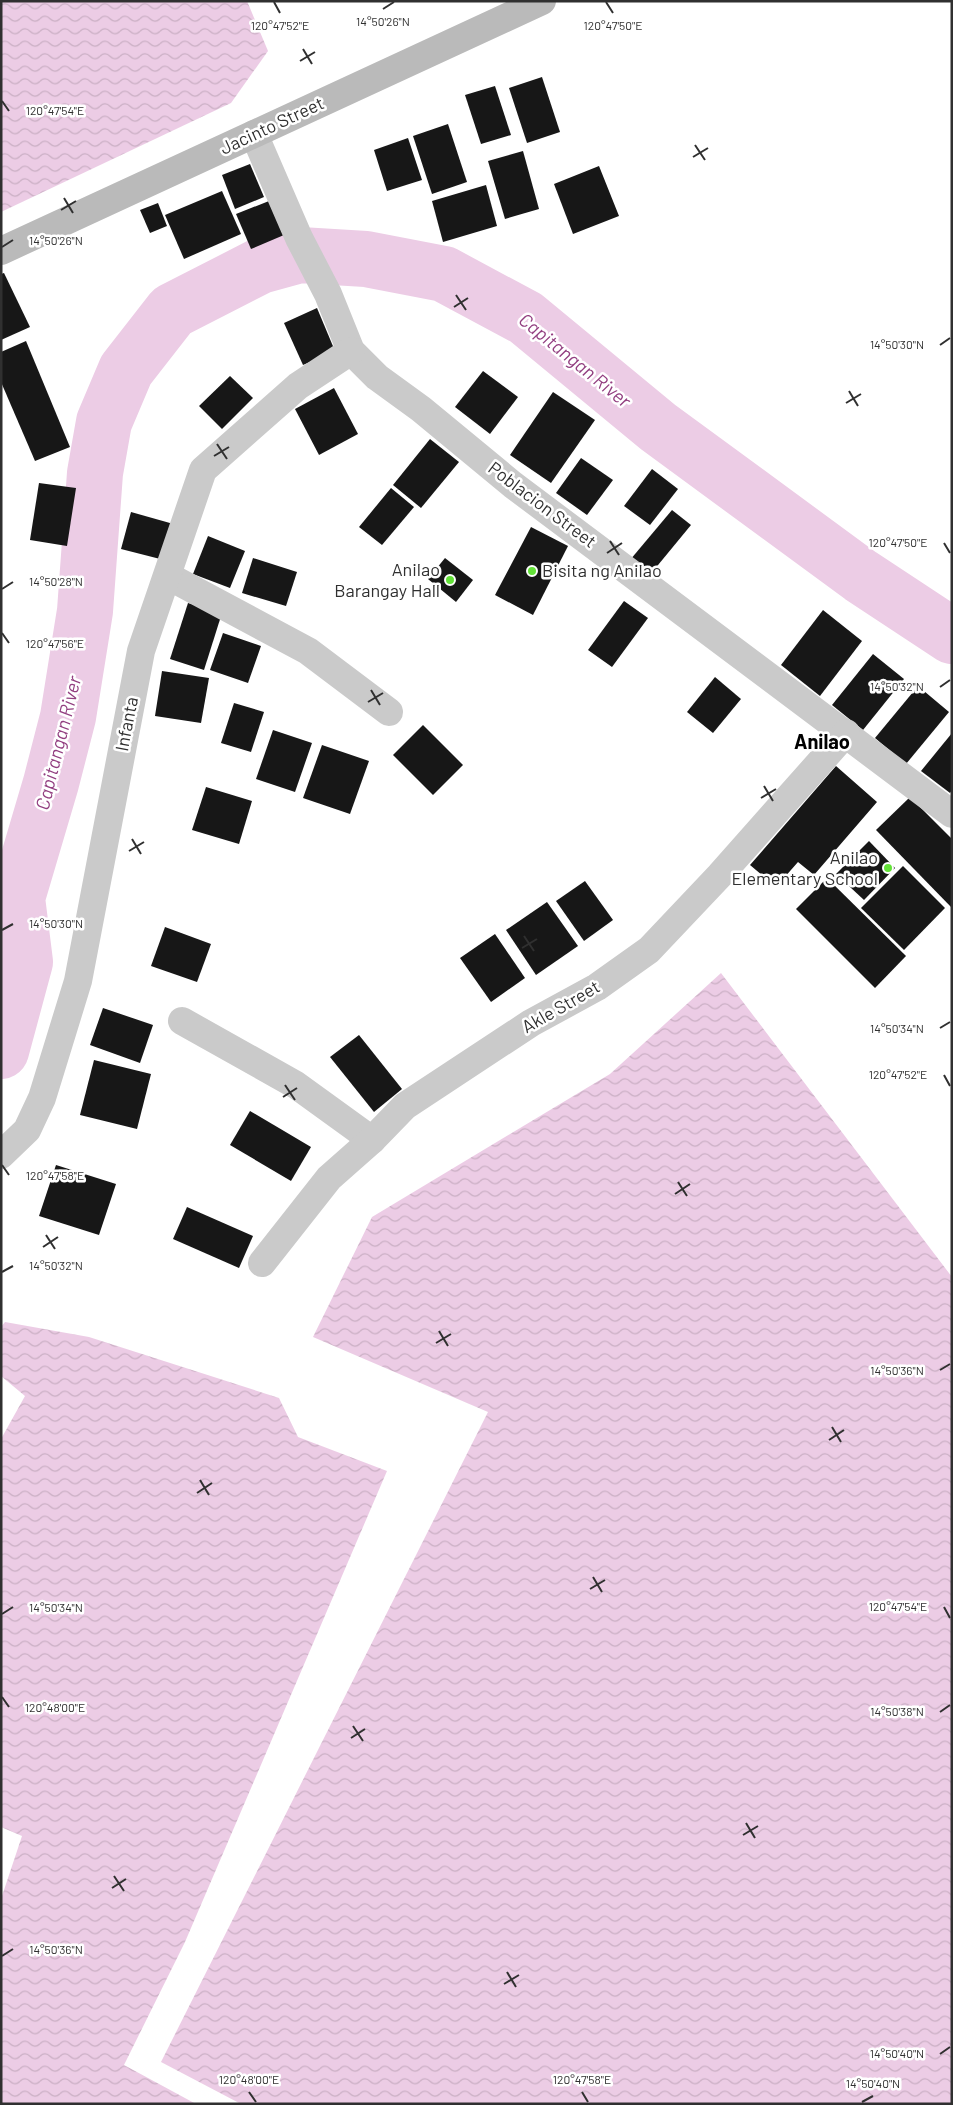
<svg xmlns="http://www.w3.org/2000/svg" width="953" height="2105" font-family="Barlow,sans-serif">
<style>
.water{fill:url(#water-waves)}
.lines{fill:none;stroke-linecap:round;stroke-linejoin:round}
.river{stroke:#eccce5;stroke-width:56}
.building{fill:#171717}
.street{stroke:#cacaca;stroke-width:28}
.secondary{stroke:#bababa;stroke-width:28}
.ticks{fill:none;stroke:#303030;stroke-width:2}
.poi-dot{fill:#63e238;stroke:#fff;stroke-width:2}
.labels{text-anchor:middle;stroke-width:5;stroke-linejoin:round;paint-order:stroke}
.street-label{font-size:18px;fill:#303030;stroke:#fff}
.poi-label{font-size:18px;fill:#303030;stroke:#fff;text-anchor:end}
.water-label{font-size:19px;font-style:italic;fill:#923f80;stroke:#fff}
.quarter-label{font-size:20px;font-weight:bold;fill:#000;stroke:#fff}
.ticks-label{font-size:12px;text-anchor:middle;fill:#303030;stroke:#fff;stroke-width:5;stroke-linejoin:round;paint-order:stroke}
</style>
<defs>
<pattern id="water-waves" width="16" height="10" patternUnits="userSpaceOnUse" patternTransform="scale(1.25)"><rect width="16" height="10" fill="#eccce5"/><path d="M0 5q4-4 8 0t8 0" fill="none" stroke="#cbb0c5"/></pattern>
</defs>
<rect width="100%" height="100%" fill="#fff"/>
<g class="water">
<polygon points="1,1 247,1 268,51 231,103 1,212"/>
<polygon points="721,973 952,1277 952,2104 241,2104 161,2062 488,1412 313,1337 372,1217 610,1074"/>
<polygon points="5,1322 89,1337 279,1398 298,1437 387,1471 185,1942 124,2065 196,2104 1,2104 1,1899 22,1836 1,1827 1,1439 25,1396 1,1376 1,1327"/>
</g>
<g class="lines">
<polyline class="river" points="1,1051 25,962 17,898 51,783 68,717 85,611 95,473 104,422 126,370 172,311 260,266 300,255 366,259 444,274 526,318 658,427 861,576 952,636"/>
</g>
<g class="building">
<polygon points="542,77 560,132 527,143 509,88"/>
<polygon points="495,86 511,135 481,144 465,95"/>
<polygon points="448,124 467,182 432,194 413,136"/>
<polygon points="408,138 422,180 387,191 374,150"/>
<polygon points="523,151 539,209 505,219 488,161"/>
<polygon points="250,164 264,197 235,209 222,175"/>
<polygon points="599,166 619,216 573,234 554,184"/>
<polygon points="486,185 497,226 443,242 432,201"/>
<polygon points="222,191 241,234 184,259 165,215"/>
<polygon points="269,201 284,235 251,249 236,214"/>
<polygon points="158,203 167,226 150,233 140,210"/>
<polygon points="4,273 30,327 1,340 1,274"/>
<polygon points="317,308 335,351 303,365 284,323"/>
<polygon points="26,341 70,447 35,461 1,382 1,352"/>
<polygon points="483,371 518,397 490,434 455,407"/>
<polygon points="230,376 253,398 222,429 199,406"/>
<polygon points="334,388 358,434 319,455 295,409"/>
<polygon points="553,392 595,420 551,483 510,455"/>
<polygon points="430,439 459,462 421,508 393,485"/>
<polygon points="581,458 613,480 587,515 556,493"/>
<polygon points="652,469 678,489 650,525 624,506"/>
<polygon points="39,483 76,488 67,546 30,540"/>
<polygon points="391,488 414,507 382,545 359,527"/>
<polygon points="672,510 691,525 649,576 630,560"/>
<polygon points="131,512 177,525 168,561 121,549"/>
<polygon points="531,527 568,546 533,615 495,595"/>
<polygon points="208,536 245,551 230,588 193,574"/>
<polygon points="253,558 297,572 286,606 242,593"/>
<polygon points="445,558 473,580 456,602 428,579"/>
<polygon points="624,601 648,618 612,667 588,650"/>
<polygon points="188,603 222,613 204,670 170,659"/>
<polygon points="823,610 862,641 820,696 781,665"/>
<polygon points="223,633 261,646 248,683 210,670"/>
<polygon points="873,654 904,679 863,730 832,705"/>
<polygon points="162,671 209,678 201,723 155,716"/>
<polygon points="715,677 741,699 713,733 687,712"/>
<polygon points="918,686 949,712 906,764 875,738"/>
<polygon points="234,703 264,712 251,752 221,743"/>
<polygon points="423,725 463,765 433,795 393,755"/>
<polygon points="273,730 312,743 295,792 256,779"/>
<polygon points="952,733 952,790 950,793 921,771"/>
<polygon points="322,745 369,761 350,814 303,798"/>
<polygon points="836,766 877,802 814,875 798,862 776,887 750,865"/>
<polygon points="206,787 252,801 239,844 192,830"/>
<polygon points="910,797 952,839 952,908 876,830"/>
<polygon points="869,841 895,868 864,900 836,874"/>
<polygon points="903,866 945,908 904,950 861,908"/>
<polygon points="827,878 906,956 875,988 796,909"/>
<polygon points="585,881 613,920 584,941 556,901"/>
<polygon points="547,902 578,946 536,975 506,930"/>
<polygon points="165,927 211,944 197,982 151,966"/>
<polygon points="495,934 525,978 491,1002 460,958"/>
<polygon points="103,1008 153,1025 140,1063 90,1045"/>
<polygon points="359,1035 402,1089 374,1112 330,1057"/>
<polygon points="94,1060 151,1074 137,1129 80,1115"/>
<polygon points="250,1111 311,1147 291,1181 230,1145"/>
<polygon points="56,1165 116,1184 99,1235 39,1216"/>
<polygon points="187,1207 253,1236 239,1268 173,1239"/>
</g>
<g class="lines">
<g class="street">
<polyline points="254,134 299,238 328,294 351,351 377,377 421,409 513,485 952,814"/>
<polyline points="168,576 308,651 389,712"/>
<polyline points="182,1021 296,1085 372,1140"/>
<polyline points="1,1155 27,1130 42,1098 78,981 141,651 203,470 298,386 351,351"/>
<polyline points="262,1263 329,1178 372,1140 405,1106 531,1023 597,987 649,950 720,875 846,733"/>
</g>
<polyline class="secondary" points="1,251 542,1"/>
</g>
<path class="ticks" d="M274,2L280,13M606,2L613,13M383,9L394,2M303,49L312,64M300,61L315,52M2,101L9,111M695,145L705,160M693,157L708,148M64,198L73,213M61,210L76,201M2,247L13,240M456,295L466,310M454,307L468,298M940,345L950,338M849,391L858,406M846,403L861,394M217,444L227,459M214,456L229,447M610,541L619,555M944,543L950,553M607,553L622,543M2,589L13,582M2,633L9,643M940,687L950,680M371,690L380,705M368,702L383,693M764,786L773,801M761,798L776,789M132,839L141,854M129,851L144,842M2,930L13,924M524,936L534,951M522,948L537,939M940,1028L950,1022M944,1075L950,1086M285,1085L295,1100M283,1097L297,1088M2,1165L9,1175M678,1182L687,1196M675,1194L690,1184M46,1235L55,1249M43,1247L58,1237M2,1272L13,1266M439,1331L448,1346M436,1343L451,1334M940,1370L950,1364M832,1427L841,1442M829,1440L844,1430M200,1480L209,1495M197,1493L212,1483M593,1577L602,1592M590,1589L605,1580M944,1607L950,1618M2,1614L13,1607M2,1697L9,1707M940,1712L950,1705M353,1726L363,1741M351,1738L365,1729M746,1823L755,1838M743,1835L758,1826M114,1876L124,1891M112,1888L126,1879M2,1956L13,1949M507,1972L516,1987M504,1984L519,1975M940,2054L950,2047M249,2092L256,2102M582,2092L588,2102M862,2102L873,2096"/>
<g class="poi-dot">
<circle cx="532" cy="571" r="5"/>
<circle cx="450" cy="580" r="5"/>
<circle cx="888" cy="868" r="5"/>
</g>
<g class="labels">
<g class="street-label">
<text transform="translate(272 126) rotate(-25)" y="6">Jacinto Street</text>
<text transform="translate(542 505) rotate(37)" y="6">Poblacion Street</text>
<text transform="translate(127 724) rotate(-79)" y="6">Infanta</text>
<text transform="translate(561 1007) rotate(-30)" y="6">Akle Street</text>
</g>
<g class="poi-label">
<text x="440" y="576">Anilao<tspan x="440" dy="21">Barangay Hall</tspan></text>
<text x="542" y="577" text-anchor="start">Bisita ng Anilao</text>
<text x="878" y="864">Anilao<tspan x="878" dy="21">Elementary School</tspan></text>
</g>
<g class="water-label">
<text transform="translate(575 360) rotate(39)" y="7">Capitangan River</text>
<text transform="translate(58 743) rotate(-76)" y="7">Capitangan River</text>
</g>
<g class="quarter-label">
<text x="822" y="749">Anilao</text>
</g>
</g>
<g class="ticks-label">
<text x="383" y="26">14°50'26"N</text>
<text x="280" y="30">120°47'52"E</text>
<text x="613" y="30">120°47'50"E</text>
<text x="55" y="115">120°47'54"E</text>
<text x="56" y="245">14°50'26"N</text>
<text x="897" y="349">14°50'30"N</text>
<text x="898" y="547">120°47'50"E</text>
<text x="56" y="586">14°50'28"N</text>
<text x="55" y="648">120°47'56"E</text>
<text x="897" y="691">14°50'32"N</text>
<text x="56" y="928">14°50'30"N</text>
<text x="897" y="1033">14°50'34"N</text>
<text x="898" y="1079">120°47'52"E</text>
<text x="55" y="1180">120°47'58"E</text>
<text x="56" y="1270">14°50'32"N</text>
<text x="897" y="1375">14°50'36"N</text>
<text x="898" y="1611">120°47'54"E</text>
<text x="56" y="1612">14°50'34"N</text>
<text x="55" y="1712">120°48'00"E</text>
<text x="897" y="1716">14°50'38"N</text>
<text x="56" y="1954">14°50'36"N</text>
<text x="897" y="2058">14°50'40"N</text>
<text x="249" y="2084">120°48'00"E</text>
<text x="582" y="2084">120°47'58"E</text>
<text x="873" y="2088">14°50'40"N</text>
</g>
<rect width="953" height="2105" fill="none" stroke="#303030" stroke-width="5"/>
</svg>
